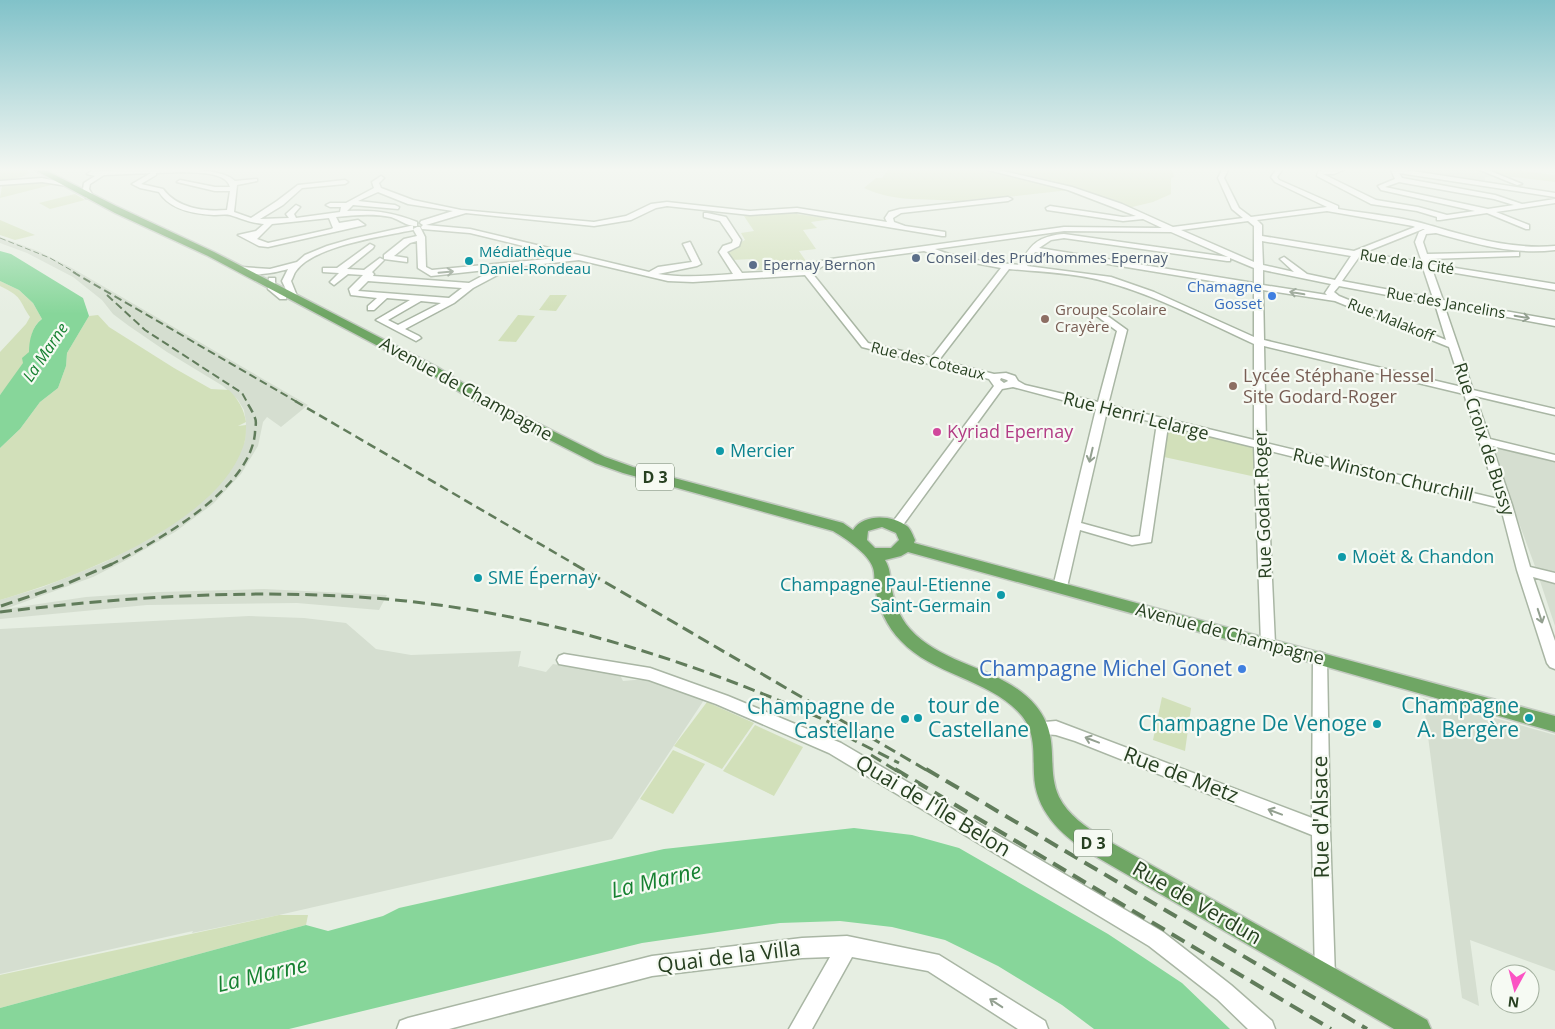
<svg xmlns="http://www.w3.org/2000/svg" width="1555" height="1029" font-family="'Open Sans',sans-serif">
<style>
.built{fill:#d5ded0}
.green{fill:#d2e0ba}
.water{fill:#87d69a}
.lines{fill:none;stroke-linecap:round;stroke-linejoin:round}
.minor-casing{stroke:#a9b6a4;stroke-width:3}
.major-casing{stroke:#c3cac1;stroke-width:3}
.minor{fill:#fff;fill-rule:evenodd}
.major{fill:#6fa664;fill-rule:evenodd}
.rail-far4{stroke:#617c5b;stroke-width:1;stroke-dasharray:6 3;stroke-linecap:butt}
.rail-far3{stroke:#617c5b;stroke-width:2;stroke-dasharray:8 4;stroke-linecap:butt}
.rail-far2{stroke:#617c5b;stroke-width:2.5;stroke-dasharray:9 5;stroke-linecap:butt}
.rail-far1{stroke:#617c5b;stroke-width:3;stroke-dasharray:12 6;stroke-linecap:butt}
.rail{stroke:#617c5b;stroke-width:4;stroke-dasharray:15 8;stroke-linecap:butt}
.oneway{stroke:#93a090}
.service-dot{fill:#5c6f8a;stroke:#f6faf3;stroke-width:2}
.culture-dot{fill:#0f9aa8;stroke:#f6faf3;stroke-width:2}
.shop-dot{fill:#3f7fe0;stroke:#f6faf3;stroke-width:2}
.education-dot{fill:#8d6e63;stroke:#f6faf3;stroke-width:2}
.hotel-dot{fill:#d1479c;stroke:#f6faf3;stroke-width:2}
.labels{text-anchor:middle;stroke-width:4.5;stroke-linejoin:round;paint-order:stroke}
.far-culture-label{font-size:15px;fill:#0d838f;stroke:#f6faf3;text-anchor:start}
.far-service-label{font-size:15px;fill:#4e5e75;stroke:#f6faf3;text-anchor:start}
.far-street-label{font-size:15px;fill:#274021;stroke:#f6faf3}
.far-shop-label{font-size:15px;fill:#366cbe;stroke:#f6faf3;text-anchor:end}
.far-education-label{font-size:15px;fill:#785e54;stroke:#f6faf3;text-anchor:start}
.far-water-label{font-size:16px;font-style:italic;fill:#168131;stroke:#f6faf3}
.shield{fill:#f6faf3;stroke:#657860;stroke-width:1}
.shield-label{font-size:16px;font-weight:bold;fill:#274021}
.education-label{font-size:18px;fill:#785e54;stroke:#f6faf3;text-anchor:start}
.street-label{font-size:18px;fill:#274021;stroke:#f6faf3}
.hotel-label{font-size:18px;fill:#b23c85;stroke:#f6faf3;text-anchor:start}
.culture-label{font-size:18px;fill:#0d838f;stroke:#f6faf3;text-anchor:start}
.near-shop-label{font-size:21px;fill:#366cbe;stroke:#f6faf3;text-anchor:end}
.near-culture-label{font-size:21px;fill:#0d838f;stroke:#f6faf3;text-anchor:end}
.near-street-label{font-size:21px;fill:#274021;stroke:#f6faf3}
.near-water-label{font-size:22px;font-style:italic;fill:#168131;stroke:#f6faf3}
</style>
<rect width="100%" height="100%" fill="#e6eee2"/>
<g class="built">
<polygon points="1422,170 1481,170 1496,176 1485,177 1485,183 1422,173"/>
<polygon points="0,237 38,251 70,267 308,405 281,427 267,417 263,422 258,446 241,474 213,504 175,532 128,559 93,577 5,609 86,597 160,592 264,589 387,595 379,610 297,603 147,605 0,619 0,600 43,587 105,562 158,534 198,505 230,471 245,441 246,422 244,410 238,400 223,386 167,352 129,326 113,314 102,300 73,277 27,253 0,243"/>
<polygon points="1491,447 1555,462 1555,575 1536,569"/>
<polygon points="1539,578 1555,582 1555,626"/>
<polygon points="249,616 304,618 346,623 376,649 411,655 521,651 518,667 520,666 546,672 553,664 620,675 623,681 646,679 704,700 612,839 279,915 192,933 193,931 0,974 0,629"/>
<polygon points="1423,698 1555,735 1555,971 1470,940 1479,1006 1462,998"/>
</g>
<g class="green">
<polygon points="0,170 27,170 29,173 24,176 0,182"/>
<path d="M888,170H989L1004,175L1060,186L1069,190L964,202C929,197 898,204 864,188L876,178H882Z"/>
<polygon points="994,170 1172,170 1174,177 1171,178 1171,194 1153,202 1128,208 1070,186"/>
<polygon points="1486,170 1513,170 1555,175 1555,182 1514,177 1505,178"/>
<polygon points="35,181 55,184 0,198 2,186"/>
<polygon points="75,194 85,200 50,209 39,203"/>
<polygon points="797,212 797,214 832,219 811,222 817,228 803,230 816,249 799,251 808,264 794,269 755,270 753,259 731,260 727,249 745,240 741,233 754,231 744,216"/>
<polygon points="0,220 35,235 15,240 0,235"/>
<path d="M0,281L19,290L33,303L42,319C31,326 31,341 29,352C26,364 8,385 0,395V352L26,324L30,317C18,299 23,297 0,286Z"/>
<polygon points="550,295 567,295 556,311 539,310"/>
<path d="M98,315L109,327L174,368L211,389L229,390C238,399 244,409 246,422L238,426L246,425C246,432 246,440 243,447C216,525 73,579 0,600V448L20,429L40,402L58,388L66,366L67,353L89,316Z"/>
<polygon points="518,315 535,316 516,342 498,341"/>
<polygon points="1174,428 1255,448 1256,477 1164,457 1168,430"/>
<polygon points="1162,697 1191,708 1185,751 1153,740"/>
<polygon points="707,702 754,723 722,769 674,746"/>
<polygon points="755,725 803,747 774,796 723,771"/>
<polygon points="673,750 705,764 673,814 640,799"/>
<polygon points="279,915 308,915 306,925 0,1008 0,975"/>
</g>
<g class="water">
<path d="M0,251L11,254L83,298L89,316L67,353L66,366L58,388L40,402L20,429L0,448V395L23,363L22,358L29,352C29,341 32,326 42,319L33,303L19,290L0,281Z"/>
<polygon points="854,828 912,835 959,848 1108,934 1182,983 1230,1029 1094,1029 1062,1005 998,966 945,940 892,927 840,921 780,923 642,943 289,1029 0,1029 0,1008 306,925 328,931 383,916 399,908 664,849"/>
</g>
<g class="lines">
<g class="minor-casing">
<g id="minor">
<path d="M93,170H100L99,171C125,170 216,162 235,181L257,179V181L237,185L234,212L251,218L277,201L298,185L345,180L348,182L345,184L302,188L283,205L260,219L289,218L286,214L296,205L300,207L294,214L296,218L340,212L341,207H330L326,205L330,203H346L374,188L372,182L381,176L384,178L379,183L381,188L413,200L461,210L594,222L626,216L651,204L667,202L750,211L797,208L887,222L885,218L889,212L900,209L1008,197L1012,199L1008,201L901,213L893,218L894,222L905,226L945,232V236H942L797,212L750,215L667,206L656,208L631,220L594,226L466,213L426,225L470,229L649,272L658,267L692,262L683,244L690,242L701,264L697,266L658,274C683,278 708,276 733,274L719,252L723,246L732,243L733,240L720,221L704,217V213H707L726,217L741,240L739,246L727,252L742,273L805,270L817,262L831,259L1064,227L1162,228L1143,219L1123,221L1047,210L1046,208L1050,206L1123,217L1136,216L1068,190L988,170H999L1072,187L1122,204L1173,227L1243,218L1232,209L1218,178L1222,170H1228L1224,178L1239,208L1251,217L1327,207L1275,182L1271,177L1276,170H1282L1277,177L1279,180L1338,206V209C1367,214 1397,216 1425,224C1467,236 1509,250 1555,246V250C1513,255 1476,244 1436,233L1426,234L1423,242L1427,254L1519,252V256H1516L1429,259L1430,264L1555,284V290L1432,269L1443,300L1555,320V326L1444,305L1473,390L1555,409V415L1475,396L1490,439L1555,455V461L1492,446L1512,505L1530,567L1555,573V583L1533,577L1555,641V669L1550,667L1547,663L1517,570L1501,508L1266,450L1275,644L1273,648L1268,650L1263,648L1261,644L1254,447L1168,426L1151,542L1132,545L1080,530L1067,587L1065,590H1055L1053,587L1096,409L1013,387L1002,389L900,529H892L890,526L892,523L994,386L989,379L862,347L805,275L693,282L668,281L579,260L506,268L505,271L473,288L454,303L405,329L419,336L421,338L416,341L376,320L410,300L387,298L374,310H368V306L377,298L351,295L349,289L363,275L348,274L334,285L330,282L339,273L323,272V268H337L370,244L374,246L373,248L347,269L364,270L380,258L384,260L372,272L374,274L373,276L469,283L495,269L431,276L418,268L417,241L410,243L394,256L407,258V262L384,259V255L404,239L417,236L413,229L417,227H420L425,237L426,267L432,270L568,257L470,233L422,229L421,227L423,225L420,223L421,221L453,211L408,204L378,192L358,201L395,205L399,207L398,209L353,205L347,211C374,210 392,212 417,222V226C408,227 400,220 391,217C373,213 353,215 336,217L339,223L358,220L365,225L268,247L259,246L238,235L256,231L264,224C250,223 243,219 230,215C225,214 219,215 214,215C194,214 170,210 159,192L140,188L132,184L151,173L104,175L90,184L89,189L93,196L86,198L83,189L84,183L95,176L87,174ZM181,172C195,173 226,171 230,187H215L180,180L177,182L215,191H230L227,210C204,212 177,208 163,189L141,184L156,175V173ZM1327,211L1413,226L1415,227L1354,251L1262,236V225L1257,220ZM329,218L333,228L331,229L268,243L257,239L272,224ZM1248,221L1254,226V262L1181,230ZM1423,229H1425L1419,232L1415,242L1422,262L1363,253ZM1064,231L1171,232L1228,257L1064,234C1039,236 1030,244 1020,265C991,262 961,260 935,249ZM1064,238L1227,261H1230V258L1254,268V283L1039,248L1051,240ZM1262,241L1351,256L1335,280L1307,274L1284,257L1280,259L1294,272L1263,265ZM924,251L942,257L1001,268L931,358L868,343L812,273L823,266L832,263ZM1035,252L1254,288V337L1154,292L1111,277L1027,266ZM1359,257L1423,268L1433,298L1342,281ZM1009,269C1041,272 1076,273 1107,282C1158,296 1206,322 1254,344V440L1108,405L1127,330L1102,312L1099,311L1094,314L1117,331L1098,402L1025,385L1018,381L1015,376L1006,373L994,374L939,360ZM1263,270L1331,284L1325,293L1327,295L1263,285ZM368,281L462,288L449,298L358,291ZM1339,286L1435,304L1446,340L1339,296L1334,292ZM1263,290L1335,301L1449,347L1462,387L1264,340ZM421,301L441,303L398,325L388,320ZM1264,346L1464,394L1498,499L1266,443ZM1001,378L1007,380L1008,381L1004,383L1000,380ZM1107,411L1157,423L1140,536L1132,537L1081,523Z"/>
<path d="M1321,170H1343L1334,174H1323L1376,200L1418,207L1447,215L1475,211L1381,190L1378,186L1395,179L1391,170H1406L1555,193V197L1399,173L1402,178L1495,195L1522,204L1555,199V203L1496,212L1529,225V229H1526L1487,213L1440,220H1437V217L1417,211L1371,204L1317,176L1318,172ZM1399,182L1494,199L1514,205L1488,209L1385,187Z"/>
<polygon points="1480,170 1488,170 1522,184 1517,185"/>
<polygon points="42,178 71,184 68,186 42,182 0,185 0,181"/>
<path d="M410,226H413V230C384,236 313,246 296,271C294,273 293,278 291,281L297,296L296,298H290L282,281L288,269C275,273 248,278 237,270L241,267L270,269L297,262L305,255L327,246L351,239Z"/>
<polygon points="269,278 275,278 275,286 286,295 286,299 280,299 268,289"/>
<polygon points="1320,652 1325,654 1327,658 1330,830 1335,977 1332,984 1325,987 1318,984 1315,977 1312,835 1075,741 1056,735 1033,733 1031,728 1033,723 1056,721 1312,818 1313,658 1315,654"/>
<polygon points="564,654 650,668 728,696 841,743 1163,932 1231,985 1272,1021 1275,1029 1248,1029 1217,999 1149,946 829,753 716,704 649,680 559,664 557,660 559,656"/>
<polygon points="847,936 939,955 1045,1021 1048,1029 1018,1029 928,971 852,957 812,1029 789,1029 830,957 802,958 652,976 449,1029 397,1029 400,1021 408,1018 652,956 802,938"/>
</g>
</g>
<g class="major-casing">
<path id="major" d="M35,170H45L116,206L214,252L437,367L487,398L605,457L633,467L843,523L853,530C864,513 892,515 907,526C911,529 913,536 915,540L914,543L1555,716V732L1320,665L908,552L901,556L885,560C890,568 890,575 891,585C894,601 899,617 910,629C944,667 1004,667 1036,706C1062,738 1045,767 1059,797C1068,815 1086,827 1103,838L1427,1020L1431,1029H1394L1088,852C1060,834 1035,810 1034,774C1033,755 1036,733 1022,716C991,679 934,676 901,641C887,627 878,607 875,587C874,581 875,574 873,568C869,554 845,538 833,531L623,473L595,463L479,404L429,373L208,256L115,213ZM882,527L896,533L899,540L891,548H875L867,540L868,531Z"/>
</g>
<use href="#minor" class="minor"/>
<use href="#major" class="major"/>
<polyline class="rail-far4" points="0,238 50,258 76,273"/>
<g class="rail-far3">
<polyline points="73,272 297,402"/>
<polyline points="107,295 145,330 242,393 247,402"/>
</g>
<g class="rail-far2">
<polyline points="295,401 576,565"/>
<path d="M110,565C156,542 250,490 255,433C255,428 257,422 255,418C253,412 249,406 246,401"/>
</g>
<g class="rail-far1">
<polyline points="574,564 928,771"/>
<polyline points="1,606 66,584 112,564"/>
<path d="M0,612C134,596 271,587 406,601C557,617 702,664 840,727"/>
<polyline points="830,728 899,763"/>
<polyline points="871,755 897,771"/>
</g>
<g class="rail">
<polyline points="895,769 1331,1029"/>
<polyline points="926,769 1367,1029"/>
</g>
</g>
<defs><path id="oneway-shaft" d="M-6 0H5M1.5-3L5.5 0L1.5 3" fill="none" stroke-width="1.6" stroke-linecap="round" stroke-linejoin="round" transform="scale(1.25)"/></defs>
<g class="oneway">
<use href="#oneway-shaft" transform="translate(446 272) rotate(-5)"/>
<use href="#oneway-shaft" transform="translate(1297 293) rotate(-170)"/>
<use href="#oneway-shaft" transform="translate(1522 317) rotate(10)"/>
<use href="#oneway-shaft" transform="translate(1091 455) rotate(103)"/>
<use href="#oneway-shaft" transform="translate(1540 616) rotate(72)"/>
<use href="#oneway-shaft" transform="translate(1092 740) rotate(-159)"/>
<use href="#oneway-shaft" transform="translate(1275 812) rotate(-159)"/>
<use href="#oneway-shaft" transform="translate(996 1003) rotate(-147)"/>
</g>
<linearGradient id="sky" x2="0" y2="1"><stop stop-color="#81c2c9"/><stop offset="0.54" stop-color="#f4f7f2"/><stop offset="1" stop-color="#f4f7f2" stop-opacity="0"/></linearGradient>
<rect width="1555" height="314" fill="url(#sky)"/>
<g class="service-dot">
<circle cx="916" cy="258" r="5"/>
<circle cx="753" cy="265" r="5"/>
</g>
<g class="culture-dot">
<circle cx="469" cy="261" r="5"/>
<circle cx="720" cy="451" r="5"/>
<circle cx="1342" cy="557" r="5"/>
<circle cx="478" cy="578" r="5"/>
<circle cx="1001" cy="595" r="5"/>
<circle cx="918" cy="718" r="5"/>
<circle cx="1529" cy="718" r="5"/>
<circle cx="905" cy="719" r="5"/>
<circle cx="1377" cy="724" r="5"/>
</g>
<g class="shop-dot">
<circle cx="1272" cy="296" r="5"/>
<circle cx="1242" cy="669" r="5"/>
</g>
<g class="education-dot">
<circle cx="1045" cy="319" r="5"/>
<circle cx="1233" cy="386" r="5"/>
</g>
<circle class="hotel-dot" cx="937" cy="432" r="5"/>
<g class="labels">
<g class="far-culture-label">
<text x="479" y="257">Médiathèque<tspan x="479" dy="17">Daniel-Rondeau</tspan></text>
</g>
<g class="far-service-label">
<text x="926" y="263">Conseil des Prud’hommes Epernay</text>
<text x="763" y="270">Epernay Bernon</text>
</g>
<g class="far-street-label">
<text transform="translate(1407 262) rotate(9)" y="5">Rue de la Cité</text>
<text transform="translate(1446 303) rotate(10)" y="5">Rue des Jancelins</text>
<text transform="translate(1391 320) rotate(22)" y="5">Rue Malakoff</text>
<text transform="translate(928 361) rotate(14)" y="5">Rue des Coteaux</text>
</g>
<g class="far-shop-label">
<text x="1262" y="292">Chamagne<tspan x="1262" dy="17">Gosset</tspan></text>
</g>
<g class="far-education-label">
<text x="1055" y="315">Groupe Scolaire<tspan x="1055" dy="17">Crayère</tspan></text>
</g>
<g class="far-water-label">
<text transform="translate(45 352) rotate(-56)" y="6">La Marne</text>
</g>
<g class="shield">
<rect x="636" y="463.5" width="38" height="27" rx="4"/>
<rect x="1074" y="829.5" width="38" height="27" rx="4"/>
</g>
<g class="shield-label">
<text x="655" y="483">D 3</text>
<text x="1093" y="849">D 3</text>
</g>
<g class="education-label">
<text x="1243" y="382">Lycée Stéphane Hessel<tspan x="1243" dy="21">Site Godard-Roger</tspan></text>
</g>
<g class="street-label">
<text transform="translate(466 389) rotate(29)" y="6">Avenue de Champagne</text>
<text transform="translate(1136 416) rotate(14)" y="6">Rue Henri Lelarge</text>
<text transform="translate(1484 439) rotate(72)" y="6">Rue Croix de Bussy</text>
<text transform="translate(1383 475) rotate(13)" y="6">Rue Winston Churchill</text>
<text transform="translate(1263 504) rotate(-92)" y="6">Rue Godart Roger</text>
<text transform="translate(1230 634) rotate(15)" y="6">Avenue de Champagne</text>
</g>
<g class="hotel-label">
<text x="947" y="438">Kyriad Epernay</text>
</g>
<g class="culture-label">
<text x="730" y="457">Mercier</text>
<text x="1352" y="563">Moёt &amp; Chandon</text>
<text x="488" y="584">SME Épernay</text>
<text x="991" y="591" text-anchor="end">Champagne Paul-Etienne<tspan x="991" dy="21">Saint-Germain</tspan></text>
</g>
<g class="near-shop-label">
<text x="1232" y="676">Champagne Michel Gonet</text>
</g>
<g class="near-culture-label">
<text x="928" y="713" text-anchor="start">tour de<tspan x="928" dy="24">Castellane</tspan></text>
<text x="1519" y="713">Champagne<tspan x="1519" dy="24">A. Bergère</tspan></text>
<text x="895" y="714">Champagne de<tspan x="895" dy="24">Castellane</tspan></text>
<text x="1367" y="731">Champagne De Venoge</text>
</g>
<g class="near-street-label">
<text transform="translate(1181 775) rotate(21)" y="7">Rue de Metz</text>
<text transform="translate(933 806) rotate(31)" y="7">Quai de l'Île Belon</text>
<text transform="translate(1321 817) rotate(-91)" y="7">Rue d'Alsace</text>
<text transform="translate(1197 903) rotate(30)" y="7">Rue de Verdun</text>
<text transform="translate(729 957) rotate(-7)" y="7">Quai de la Villa</text>
</g>
<g class="near-water-label">
<text transform="translate(656 880) rotate(-13)" y="8">La Marne</text>
<text transform="translate(262 974) rotate(-13)" y="8">La Marne</text>
</g>
</g>
<g transform="translate(1515 989) rotate(187)"><circle r="24" fill="#f6faf3" stroke="#a3b09f"/>
<path d="M0-4L9 19L0 12L-9 19Z" fill="#fb53c3"/>
<text y="-8" font-size="14" font-weight="bold" text-anchor="middle" fill="#274021">N</text>
</g>
</svg>
